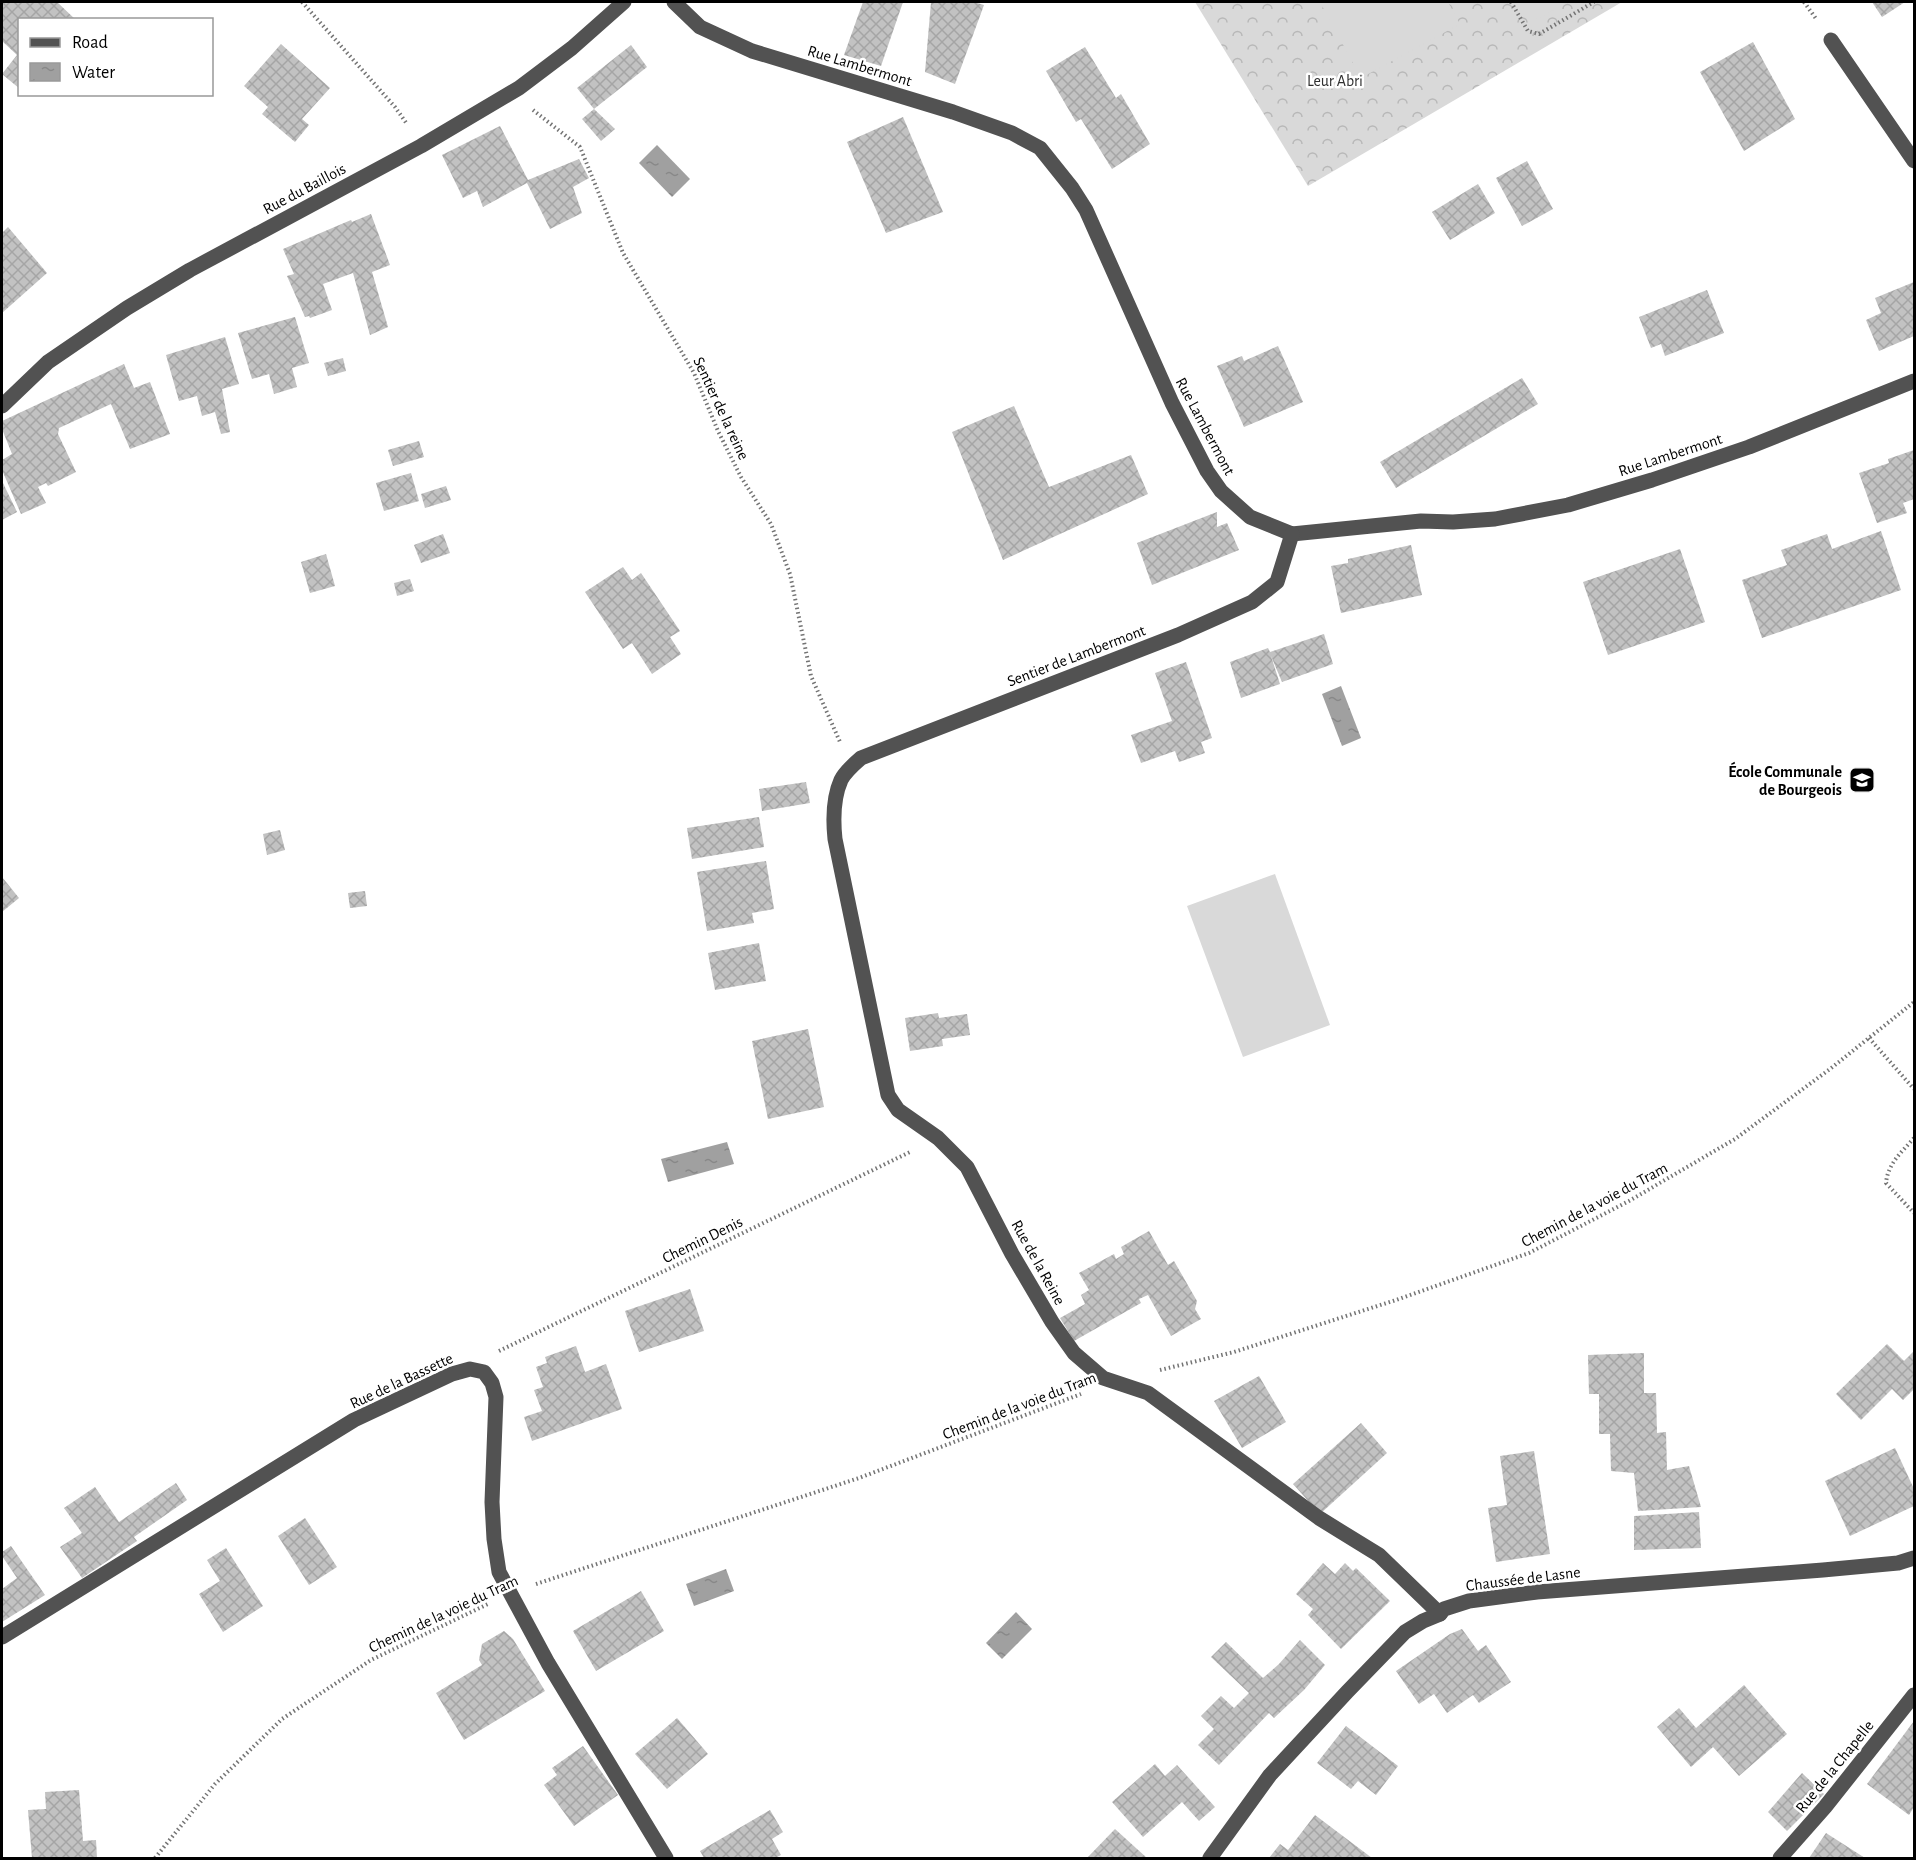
<svg xmlns="http://www.w3.org/2000/svg" width="1916" height="1860" font-family="'Alegreya Sans',sans-serif">
<style>
.forest{fill:url(#forest-crowns)}
.pitch{fill:#d9d9d9}
.water{fill:url(#water-ripples)}
.building{fill:url(#building-cross-hatch)}
.lines{fill:none;stroke-linecap:round;stroke-linejoin:round}
.path{stroke:#747474;stroke-width:4;stroke-dasharray:1.5 3;stroke-linecap:butt}
.minor{stroke:#525252;stroke-width:15}
.labels{text-anchor:middle;stroke-width:5;stroke-linejoin:round;paint-order:stroke}
.street-label{font-size:16px;fill:#000;stroke:#fff}
.park-label{font-size:16px;fill:#303030;stroke:#fff}
.poi-label{font-size:16px;font-weight:bold;fill:#000;stroke:#fff;text-anchor:end}
</style>
<defs>
<pattern id="forest-crowns" width="20" height="18" patternUnits="userSpaceOnUse" patternTransform="scale(1.5)"><rect width="20" height="18" fill="#d9d9d9"/><path d="M2 6a3 3 0 1 1 6 0M12 15a3 3 0 1 1 6 0" fill="none" stroke="#b8b8b8"/></pattern>
<pattern id="water-ripples" width="26" height="14" patternUnits="userSpaceOnUse" patternTransform="scale(1.5)"><rect width="26" height="14" fill="#a0a0a0"/><path d="M2 4q2-2 4 0t4 0M15 11q2-2 4 0t4 0" fill="none" stroke="#888"/></pattern>
<pattern id="building-cross-hatch" width="8" height="8" patternUnits="userSpaceOnUse" patternTransform="scale(1.5)"><rect width="8" height="8" fill="#c2c2c2"/><path d="M0 0l8 8M0 8l8-8" fill="none" stroke="#a5a5a5"/></pattern>
</defs>
<rect width="100%" height="100%" fill="#fff"/>
<polygon class="forest" points="1195,2 1622,2 1308,186"/>
<g class="pitch">
<polygon points="1320,2 1448,2 1460,24 1361,78"/>
<polygon points="1527,2 1568,2 1537,19"/>
<polygon points="1275,874 1330,1025 1243,1057 1187,906"/>
</g>
<g class="water">
<polygon points="657,145 690,179 672,197 639,163"/>
<polygon points="1341,686 1361,738 1342,746 1322,694"/>
<polygon points="727,1142 734,1164 668,1182 661,1159"/>
<polygon points="726,1569 734,1591 694,1606 686,1584"/>
<polygon points="1016,1612 1032,1629 1002,1659 986,1643"/>
</g>
<g class="building">
<polygon points="2,2 57,2 76,20 20,20 20,89 2,74 17,55 2,41"/>
<polygon points="863,2 903,2 881,66 844,55"/>
<polygon points="931,2 974,2 984,5 955,84 925,72"/>
<polygon points="1872,2 1905,2 1882,17"/>
<polygon points="1753,42 1795,119 1744,151 1700,72"/>
<polygon points="281,44 330,88 302,119 309,125 295,142 262,114 268,107 244,86"/>
<polygon points="631,45 647,67 594,109 577,88"/>
<polygon points="1085,47 1116,98 1121,94 1150,144 1112,169 1081,119 1076,122 1046,71"/>
<polygon points="594,109 615,129 601,141 582,119"/>
<polygon points="903,117 943,212 886,233 847,142"/>
<polygon points="500,126 528,180 579,159 589,178 573,187 582,213 550,229 527,183 483,207 477,191 463,198 442,155"/>
<polygon points="1527,161 1553,209 1522,226 1496,178"/>
<polygon points="1478,184 1495,213 1450,240 1432,212"/>
<polygon points="371,214 390,265 372,272 388,327 370,335 353,273 323,284 332,310 310,318 309,316 305,317 287,276 294,274 283,249 351,220 352,222"/>
<polygon points="8,227 47,273 2,313 2,233"/>
<polygon points="1914,282 1914,336 1879,351 1866,320 1881,313 1875,298"/>
<polygon points="1707,290 1724,333 1665,356 1661,344 1651,348 1639,317"/>
<polygon points="295,317 309,363 292,368 297,387 274,394 269,374 252,379 238,333"/>
<polygon points="225,337 239,384 222,389 230,432 221,434 215,412 202,416 197,396 179,401 166,355"/>
<polygon points="1278,346 1303,402 1244,427 1217,366 1242,356 1244,361"/>
<polygon points="343,358 346,371 328,376 324,363"/>
<polygon points="124,364 134,388 150,382 170,434 130,449 111,404 59,428 58,434 76,472 48,486 46,483 38,487 46,503 21,514 2,470 2,460 12,454 2,429 2,421"/>
<polygon points="1522,378 1538,404 1396,488 1380,462"/>
<polygon points="1014,406 1049,487 1131,455 1148,494 1003,560 952,432"/>
<polygon points="419,441 424,457 393,466 388,450"/>
<polygon points="1914,450 1914,499 1903,503 1907,513 1877,523 1859,473 1889,463 1888,459"/>
<polygon points="411,473 419,501 384,511 376,483"/>
<polygon points="2,481 17,512 2,520"/>
<polygon points="446,486 451,500 425,508 421,494"/>
<polygon points="1217,512 1217,527 1227,523 1239,550 1152,585 1137,543"/>
<polygon points="1881,531 1901,590 1762,638 1742,580 1787,565 1781,550 1827,534 1832,549"/>
<polygon points="443,534 450,553 421,563 414,545"/>
<polygon points="1411,545 1422,595 1341,613 1331,566 1348,563 1348,559"/>
<polygon points="1680,549 1705,622 1608,655 1583,582"/>
<polygon points="326,554 335,586 310,593 301,562"/>
<polygon points="623,567 632,580 641,573 680,631 670,637 681,654 652,674 632,643 623,649 585,592"/>
<polygon points="410,579 414,591 397,596 394,583"/>
<polygon points="1324,634 1333,664 1282,682 1271,656 1280,684 1241,698 1230,662 1268,648 1270,652"/>
<polygon points="1186,662 1212,738 1201,742 1205,753 1179,762 1175,751 1141,763 1131,735 1172,721 1155,673"/>
<polygon points="806,782 810,803 762,811 759,789"/>
<polygon points="759,817 764,847 692,859 687,828"/>
<polygon points="280,830 285,850 267,855 263,834"/>
<polygon points="766,861 774,909 752,913 754,923 707,931 697,872"/>
<polygon points="2,877 19,898 2,912"/>
<polygon points="365,891 367,906 350,908 348,893"/>
<polygon points="759,943 766,981 715,990 708,953"/>
<polygon points="938,1013 939,1018 967,1014 970,1035 942,1039 943,1046 910,1051 905,1018"/>
<polygon points="808,1029 824,1107 768,1119 752,1041"/>
<polygon points="1149,1231 1168,1265 1174,1261 1197,1301 1195,1309 1201,1319 1171,1336 1148,1295 1139,1299 1141,1303 1074,1341 1060,1318 1085,1304 1081,1295 1089,1290 1079,1273 1114,1254 1116,1259 1124,1254 1121,1247"/>
<polygon points="690,1289 704,1331 639,1352 625,1311"/>
<polygon points="1887,1344 1904,1361 1914,1351 1914,1389 1903,1400 1892,1389 1861,1420 1836,1394"/>
<polygon points="576,1346 585,1372 606,1364 622,1409 532,1441 524,1417 542,1411 534,1390 543,1387 536,1367 547,1363 545,1357"/>
<polygon points="1644,1353 1644,1393 1656,1393 1657,1433 1666,1432 1667,1470 1689,1466 1701,1507 1638,1511 1634,1473 1611,1471 1610,1434 1599,1434 1599,1394 1589,1394 1588,1355"/>
<polygon points="1259,1376 1286,1422 1242,1448 1214,1401"/>
<polygon points="1361,1423 1387,1453 1320,1514 1293,1484"/>
<polygon points="1895,1448 1914,1489 1914,1506 1850,1536 1825,1481"/>
<polygon points="1534,1451 1550,1554 1496,1562 1488,1508 1507,1505 1500,1456"/>
<polygon points="176,1483 187,1500 134,1537 137,1541 82,1578 60,1547 82,1533 64,1508 95,1487 119,1522"/>
<polygon points="1699,1512 1701,1548 1634,1550 1634,1516"/>
<polygon points="305,1518 337,1567 309,1585 278,1536"/>
<polygon points="11,1546 45,1595 2,1622 2,1589 17,1578 2,1556 2,1552"/>
<polygon points="226,1548 263,1606 223,1632 199,1594 220,1581 207,1560"/>
<polygon points="1323,1563 1335,1574 1345,1563 1353,1571 1356,1568 1390,1601 1341,1649 1308,1615 1313,1609 1296,1594"/>
<polygon points="641,1591 664,1631 596,1671 573,1631"/>
<polygon points="1462,1629 1478,1651 1486,1645 1511,1682 1479,1703 1473,1695 1447,1713 1434,1694 1419,1704 1396,1671 1450,1634"/>
<polygon points="504,1631 513,1639 545,1691 464,1740 436,1693 482,1665 479,1660 482,1644"/>
<polygon points="1300,1640 1325,1665 1304,1690 1274,1718 1269,1713 1219,1765 1198,1745 1214,1729 1201,1716 1221,1696 1234,1708 1249,1693 1211,1657 1226,1642 1263,1678 1279,1664"/>
<polygon points="1744,1685 1787,1734 1739,1776 1713,1747 1691,1767 1657,1727 1679,1708 1696,1728"/>
<polygon points="677,1718 708,1754 667,1789 635,1754"/>
<polygon points="1914,1721 1914,1807 1909,1815 1867,1784"/>
<polygon points="1346,1726 1398,1766 1376,1795 1358,1781 1351,1789 1317,1763"/>
<polygon points="583,1746 618,1795 574,1826 544,1785 557,1775 552,1768"/>
<polygon points="1155,1764 1165,1776 1177,1765 1215,1807 1199,1821 1182,1802 1143,1837 1112,1802"/>
<polygon points="1802,1773 1824,1794 1787,1831 1768,1812"/>
<polygon points="79,1790 83,1841 96,1840 97,1858 32,1858 28,1810 46,1809 45,1792"/>
<polygon points="770,1810 783,1832 772,1839 781,1855 775,1858 704,1858 700,1851"/>
<polygon points="1315,1815 1372,1858 1269,1858 1280,1844 1288,1850"/>
<polygon points="1115,1829 1147,1858 1087,1858"/>
<polygon points="1826,1833 1865,1858 1809,1858"/>
</g>
<g class="lines">
<g class="path">
<polyline points="302,2 395,107 407,124"/>
<polyline points="1511,2 1528,31 1539,34 1594,2"/>
<polyline points="1804,2 1817,20"/>
<polyline points="533,110 580,147 623,253 694,373 718,431 741,477 771,524 790,574 811,676 840,742"/>
<polyline points="1869,1038 1914,1089"/>
<path d="M1914,1138C1902,1152 1888,1163 1886,1183L1914,1213"/>
<polyline points="499,1351 910,1152"/>
<polyline points="1160,1370 1234,1352 1396,1300 1529,1253 1629,1201 1735,1139 1830,1069 1914,1002"/>
<polyline points="536,1584 859,1478 1081,1394"/>
<polyline points="155,1858 215,1784 282,1719 371,1660 488,1604"/>
</g>
<g class="minor">
<polyline points="674,2 700,27 752,51 953,112 1012,133 1040,148 1072,188 1086,210 1172,403 1207,471 1221,491 1250,517 1292,534 1421,521 1453,522 1495,519 1568,505 1652,480 1749,447 1914,381"/>
<polyline points="1831,40 1914,161"/>
<polyline points="2,406 48,362 127,308 190,270 421,146 519,88 572,48 624,2"/>
<path d="M1292,534L1277,582L1252,602L1178,635L861,758C854,764 845,772 841,780C833,798 833,820 835,839L888,1095L898,1110L938,1138L967,1167L1012,1254L1052,1322L1074,1353L1103,1378L1148,1393L1319,1518L1379,1555L1440,1614"/>
<polyline points="2,1637 354,1420 452,1374 470,1369 484,1372 492,1383 496,1397 492,1502 494,1539 499,1572 548,1663 666,1858"/>
<polyline points="1210,1858 1270,1775 1347,1692 1405,1632 1423,1621 1440,1614 1444,1609 1469,1601 1537,1592 1823,1570 1898,1563 1914,1558"/>
<polyline points="1780,1858 1825,1807 1914,1695"/>
</g>
</g>
<defs>
<g id="school-square" transform="scale(1.35)"><rect x="-9" y="-9" width="18" height="18" rx="4" fill="#000" stroke="#fff"/><path d="M0-5L7-2L0 1L-7-2ZM-4 1L0 2.5L4 1V4Q0 6-4 4Z" fill="#fff"/></g>
</defs>
<g fill-rule="evenodd">
<use href="#school-square" x="1862" y="780"/>
</g>
<g class="labels">
<g class="street-label">
<text transform="translate(860 65) rotate(17)" y="6">Rue Lambermont</text>
<text transform="translate(304 188) rotate(-28)" y="6">Rue du Baillois</text>
<text transform="translate(722 408) rotate(65)" y="6">Sentier de la reine</text>
<text transform="translate(1206 426) rotate(62)" y="6">Rue Lambermont</text>
<text transform="translate(1670 454) rotate(-18)" y="6">Rue Lambermont</text>
<text transform="translate(1076 655) rotate(-21)" y="6">Sentier de Lambermont</text>
<text transform="translate(1594 1204) rotate(-28)" y="6">Chemin de la voie du Tram</text>
<text transform="translate(702 1239) rotate(-26)" y="6">Chemin Denis</text>
<text transform="translate(1039 1262) rotate(61)" y="6">Rue de la Reine</text>
<text transform="translate(401 1380) rotate(-25)" y="6">Rue de la Bassette</text>
<text transform="translate(1019 1405) rotate(-21)" y="6">Chemin de la voie du Tram</text>
<text transform="translate(1523 1578) rotate(-7)" y="6">Chaussée de Lasne</text>
<text transform="translate(443 1613) rotate(-25)" y="6">Chemin de la voie du Tram</text>
<text transform="translate(1834 1766) rotate(-51)" y="6">Rue de la Chapelle</text>
</g>
<g class="park-label">
<text x="1335" y="86">Leur Abri</text>
</g>
<g class="poi-label">
<text x="1842" y="777">École Communale<tspan x="1842" dy="18">de Bourgeois</tspan></text>
</g>
</g>
<rect width="1916" height="1860" fill="none" stroke="#000000" stroke-width="6"/>
<rect x="18" y="18" width="195" height="78" fill="#ffffff" stroke="#999999" stroke-width="1.5"/>
<rect x="30" y="38" width="30" height="9" fill="#525252" stroke="#999999" stroke-width="1.5"/>
<text x="72" y="48" font-size="18" fill="#000000">Road</text>
<rect x="30" y="63" width="30" height="18" fill="url(#water-ripples)" stroke="#999999" stroke-width="1.5"/>
<text x="72" y="78" font-size="18" fill="#000000">Water</text>
</svg>
